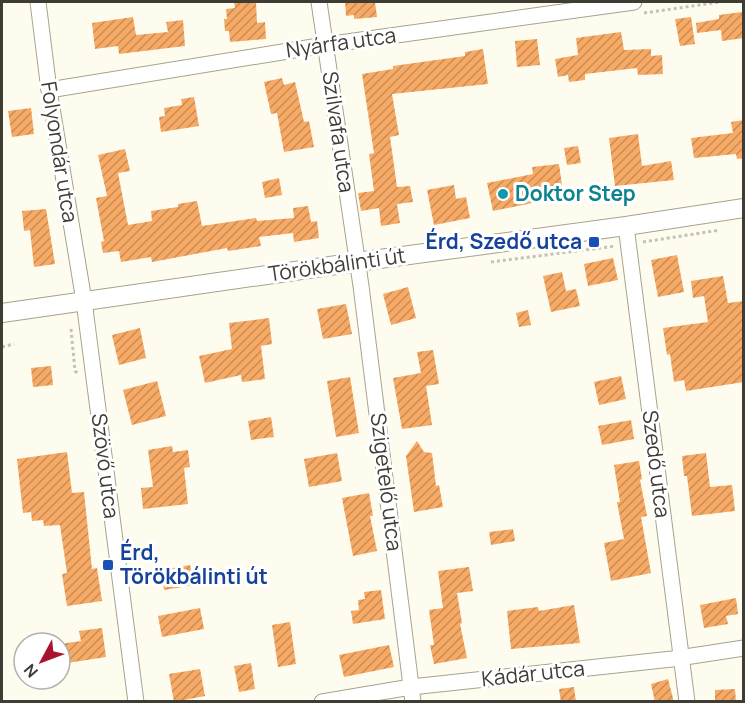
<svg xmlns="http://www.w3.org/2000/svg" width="745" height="703" font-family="Manrope,sans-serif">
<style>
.building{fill:url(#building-hatch)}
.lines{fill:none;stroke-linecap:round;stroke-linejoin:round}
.minor-casing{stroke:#a7a38d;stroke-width:17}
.major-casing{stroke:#a7a38d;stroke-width:20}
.path{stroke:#c4c2b6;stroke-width:3;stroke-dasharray:3 3;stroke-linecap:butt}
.minor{stroke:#fff;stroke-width:15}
.major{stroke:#fff;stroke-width:18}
.culture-dot{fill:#0f9aa8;stroke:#fff;stroke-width:2}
.transit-dot{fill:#1a4fb4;stroke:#fff;stroke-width:2}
.labels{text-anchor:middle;stroke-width:6;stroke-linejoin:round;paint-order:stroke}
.street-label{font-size:21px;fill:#3e3c33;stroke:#fff}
.culture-label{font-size:21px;font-weight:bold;fill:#0d838f;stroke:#fff;text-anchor:start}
.transit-label{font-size:21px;font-weight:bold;fill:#164399;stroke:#fff;text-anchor:end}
</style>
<defs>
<pattern id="building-hatch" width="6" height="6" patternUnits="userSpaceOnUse" patternTransform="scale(1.5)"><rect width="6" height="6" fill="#f7aa65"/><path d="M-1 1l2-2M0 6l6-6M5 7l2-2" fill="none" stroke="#c98c54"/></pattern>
</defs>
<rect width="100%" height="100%" fill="#fefcee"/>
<g class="building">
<polygon points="234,2 256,2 257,23 265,22 266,39 230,42 229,31 225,31 224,19 227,19 226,9 235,8"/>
<polygon points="345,2 375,2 377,17 354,19 354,15 346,16"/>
<polygon points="742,12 744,38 722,41 721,30 697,33 696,23 719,19 719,15"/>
<polygon points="133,17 136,35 168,32 166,22 183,20 185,46 119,54 118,46 95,49 92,23"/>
<polygon points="691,17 695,44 680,46 675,19"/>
<polygon points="621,32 624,50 651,49 651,56 662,55 663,74 638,75 637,68 585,74 585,80 569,82 568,75 558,77 555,59 578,55 576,38"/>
<polygon points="537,39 540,65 517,67 515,41"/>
<polygon points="483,49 488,84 392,94 399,135 390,137 397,187 410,186 413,202 397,204 400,223 381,226 379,208 361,211 358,193 374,191 369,154 374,153 362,74 393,69 393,66 465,56 465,52"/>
<polygon points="282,78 284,85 295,82 304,122 309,121 314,147 284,152 277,113 271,114 264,82"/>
<polygon points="194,97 199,126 161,132 159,117 165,116 164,108 182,105 181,99"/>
<polygon points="31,108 34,134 12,137 8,111"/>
<polygon points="744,120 744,158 737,159 736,154 694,158 691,138 733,133 731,122"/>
<polygon points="638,134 642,166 671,161 674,180 615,186 609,138"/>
<polygon points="578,146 581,163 567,165 564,148"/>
<polygon points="125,149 130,171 118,173 128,225 152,221 151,211 178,207 178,204 197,201 202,226 256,218 257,221 294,218 293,208 308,206 311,222 317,221 319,238 294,242 293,233 259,237 261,246 228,251 227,248 152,262 151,257 121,262 119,251 103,253 101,242 104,241 96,198 107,196 98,155"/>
<polygon points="559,164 564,200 537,202 493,211 487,183 533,174 532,167"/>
<polygon points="279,178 282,195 265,198 262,182"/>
<polygon points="454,185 456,199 466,197 470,218 434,225 427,190"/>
<polygon points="46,209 55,264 34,267 30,230 24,231 22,211"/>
<polygon points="677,255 684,292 658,297 651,260"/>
<polygon points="613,258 618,280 588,286 584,264"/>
<polygon points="562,272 566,291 576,289 580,306 551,312 543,276"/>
<polygon points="723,276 728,303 744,301 744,382 686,391 684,380 674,382 670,354 667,355 663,328 708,322 704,296 693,298 691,281"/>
<polygon points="408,287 416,318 391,325 383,294"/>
<polygon points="346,304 352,334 323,339 317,309"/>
<polygon points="528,310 531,325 519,327 516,313"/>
<polygon points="269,318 272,344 261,346 265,379 242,382 241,375 205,383 199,356 232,349 229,323"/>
<polygon points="140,328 146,358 119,365 112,335"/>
<polygon points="433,350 439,384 426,386 432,425 402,429 393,378 421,373 417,352"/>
<polygon points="51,366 53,385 33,387 31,368"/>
<polygon points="621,376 626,399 599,405 594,382"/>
<polygon points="350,377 359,433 336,437 327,381"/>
<polygon points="157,381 166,416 132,425 123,390"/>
<polygon points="271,417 274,437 251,440 248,421"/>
<polygon points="631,420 634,439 602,445 598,426"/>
<polygon points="417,441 424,452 432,453 436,486 439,485 443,507 414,512 406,456"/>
<polygon points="172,446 173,452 188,450 190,467 184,468 188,504 143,509 141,488 153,487 148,450"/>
<polygon points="67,452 72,493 84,492 92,569 97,568 102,601 67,606 62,574 67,573 60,525 44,526 43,520 32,521 31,512 23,513 17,459"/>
<polygon points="337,453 342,481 309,487 304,459"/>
<polygon points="706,453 710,487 732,485 735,511 692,516 687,476 684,476 682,456"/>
<polygon points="639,461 642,479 640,480 647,516 641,517 651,573 611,581 604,543 624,539 617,502 620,502 614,465"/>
<polygon points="369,493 373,516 370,516 377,551 353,556 342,498"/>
<polygon points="513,529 515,541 491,545 489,532"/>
<polygon points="190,565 194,585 164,590 161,570"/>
<polygon points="469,567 473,591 457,593 462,623 460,624 467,658 434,664 430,645 434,645 429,610 443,608 438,571"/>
<polygon points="381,590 385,619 353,624 351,611 359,610 358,600 365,599 364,592"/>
<polygon points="736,598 738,614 726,616 728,624 704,628 700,605"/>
<polygon points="574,605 580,643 511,649 507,611 538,607 539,611"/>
<polygon points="200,608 204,629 162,637 158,616"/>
<polygon points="290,622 296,664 278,667 272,625"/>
<polygon points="102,628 106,657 61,664 60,644 81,641 79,631"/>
<polygon points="389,645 394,667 344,677 339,655"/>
<polygon points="251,663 255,689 239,692 234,666"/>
<polygon points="200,669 205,696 174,702 169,674"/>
<polygon points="668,679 674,702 655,702 651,684"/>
<polygon points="574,687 576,702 561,702 559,689"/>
<polygon points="735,689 736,702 715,702 715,690"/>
</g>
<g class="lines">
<g class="minor-casing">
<g id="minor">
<polyline points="38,2 49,90 84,301 136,702"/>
<polyline points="319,2 361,286 413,702"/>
<polyline points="49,90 325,45 634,2"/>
<polyline points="626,226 687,702"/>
<polyline points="322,702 411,687 672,659 744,648"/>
</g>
</g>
<g class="major-casing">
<polyline id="major" points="2,313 357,262 626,226 744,208"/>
</g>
<g class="path">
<polyline points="644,13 720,2"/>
<polyline points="643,242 720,230"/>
<polyline points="491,262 616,246"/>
<polyline points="71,329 75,371 79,374"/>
<polyline points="2,347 14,344"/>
</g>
<use href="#minor" class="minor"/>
<use href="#major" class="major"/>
</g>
<circle class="culture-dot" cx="503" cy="194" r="6"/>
<g class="transit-dot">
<rect x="588" y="236" width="12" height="12" rx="3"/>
<rect x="102" y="559" width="12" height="12" rx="3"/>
</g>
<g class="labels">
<g class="street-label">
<text transform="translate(341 43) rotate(-8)" y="7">Nyárfa utca</text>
<text transform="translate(338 132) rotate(82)" y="7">Szilvafa utca</text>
<text transform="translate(59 152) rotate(81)" y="7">Folyondár utca</text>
<text transform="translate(337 265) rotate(-8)" y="7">Törökbálinti út</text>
<text transform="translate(656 464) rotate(83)" y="7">Szedő utca</text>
<text transform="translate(105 466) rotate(83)" y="7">Szövő utca</text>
<text transform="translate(386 482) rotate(83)" y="7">Szigetelő utca</text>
<text transform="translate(533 674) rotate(-6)" y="7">Kádár utca</text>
</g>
<g class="culture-label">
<text x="515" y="201">Doktor Step</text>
</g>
<g class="transit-label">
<text x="582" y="249">Érd, Szedő utca</text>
<text x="120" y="560" text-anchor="start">Érd,<tspan x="120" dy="24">Törökbálinti út</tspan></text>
</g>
</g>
<rect width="745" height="703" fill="none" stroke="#3e3c33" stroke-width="6"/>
<g transform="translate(42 661) rotate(229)"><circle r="28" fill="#ffffff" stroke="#b2b1ad" stroke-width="1.5"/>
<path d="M0-4.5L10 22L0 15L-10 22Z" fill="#aa132f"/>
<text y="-9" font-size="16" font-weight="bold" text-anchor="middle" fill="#3e3c33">N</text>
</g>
</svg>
